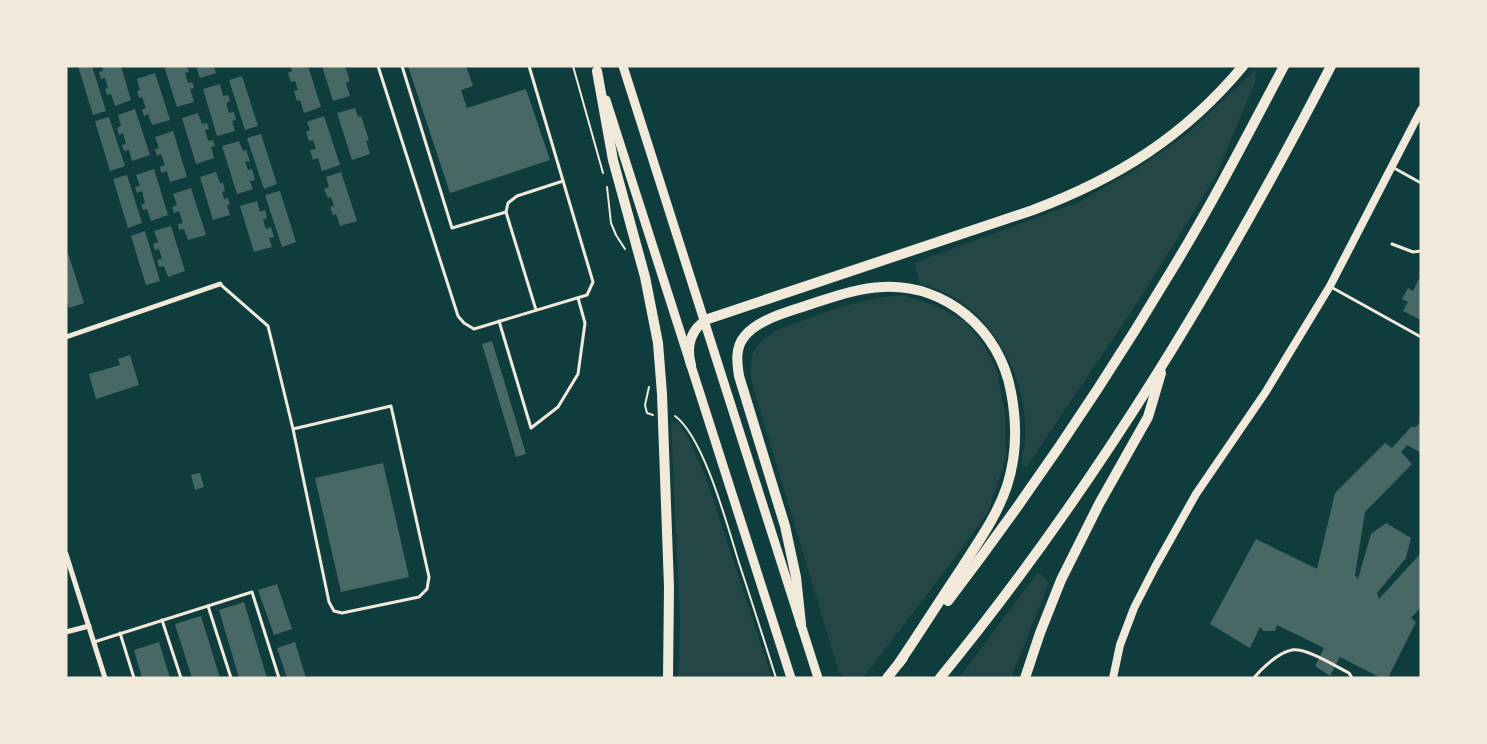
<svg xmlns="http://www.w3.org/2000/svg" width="1487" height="744" font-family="Barlow,sans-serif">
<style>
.green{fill:#244646}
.building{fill:#486865}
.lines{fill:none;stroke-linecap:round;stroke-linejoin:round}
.path{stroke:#f1e9da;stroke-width:2}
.service{stroke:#f1e9da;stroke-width:3}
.minor{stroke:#f1e9da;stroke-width:5}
.secondary{stroke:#f1e9da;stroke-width:8}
.trunk{stroke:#f1e9da;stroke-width:9}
.motorway{stroke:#f1e9da;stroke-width:10}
</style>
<rect width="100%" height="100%" fill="#0f3d3e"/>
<g class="green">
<path d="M1256,69L1255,82L1216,176L1143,294L1026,468L1021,463C1040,393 993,299 920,284L914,263L1079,202L1140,167L1187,134Z"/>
<path d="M903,295L936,306L965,321L984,345L997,371L1005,414L1006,457L988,512L958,554L863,678H847L839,673L751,380C751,367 749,354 759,344C771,331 787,326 804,320C839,307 865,298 903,295Z"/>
<polygon points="671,422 679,424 689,439 706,478 772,678 678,678 680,621"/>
<polygon points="1038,572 1049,583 1011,678 959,678"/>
</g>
<g class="building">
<polygon points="78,66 92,66 106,111 93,115"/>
<polygon points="102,66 121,66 131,100 115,106 111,94 107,95 105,89 108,88 105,78 101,79 99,72 103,71"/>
<polygon points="164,66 187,66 189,72 185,73 188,83 192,82 194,88 190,89 194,102 177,107"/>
<polygon points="196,66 214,66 216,73 200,78"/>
<polygon points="291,66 308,66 321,107 304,113 300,100 297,101 294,91 298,90 295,81 291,82 288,73 292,71"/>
<polygon points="322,66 345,66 350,81 346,83 350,96 333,101"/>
<polygon points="408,66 466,66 473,86 461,90 467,108 526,89 550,160 450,193"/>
<polygon points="155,73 170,120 152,125 148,114 144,116 142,109 146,108 142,97 139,98 137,91 140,90 137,79"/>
<polygon points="242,76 258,126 245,130 229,80"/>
<polygon points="220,84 223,96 228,95 230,101 226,103 229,113 234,112 236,120 232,121 235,131 217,136 203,89"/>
<polygon points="355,108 358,117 361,116 369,140 366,141 370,154 352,160 337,113"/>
<polygon points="135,109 150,155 132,161 129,150 124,151 122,145 126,144 123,133 119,135 117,128 121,126 118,115"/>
<polygon points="198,113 202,124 207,123 209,129 205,130 208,141 213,140 215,146 211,147 214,158 196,164 182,118"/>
<polygon points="324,116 340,165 322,171 318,158 313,160 310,150 316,149 313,140 309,141 306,132 310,130 307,122"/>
<polygon points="109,117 125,166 110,171 95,121"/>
<polygon points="173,131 187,177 170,182 167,171 161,173 160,167 165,165 161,154 157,156 155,149 159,148 155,137"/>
<polygon points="261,134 277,184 264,189 247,138"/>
<polygon points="239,141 243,151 246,150 250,161 245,162 248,170 252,169 255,180 250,181 253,189 237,194 222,146"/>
<polygon points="154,169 168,215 151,221 147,209 143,210 141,205 145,203 142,191 137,193 135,187 140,186 136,175"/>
<polygon points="216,172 220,183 223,183 225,191 222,192 224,199 228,198 230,204 227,205 230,215 213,220 200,177"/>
<polygon points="341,172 357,221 340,226 336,214 333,215 330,207 334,206 331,197 328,198 324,189 329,187 326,177"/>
<polygon points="127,175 142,223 128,228 113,179"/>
<polygon points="191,188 206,235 188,240 184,229 179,230 178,224 183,223 179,211 174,213 172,207 177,205 173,194"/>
<polygon points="280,191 296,242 282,247 265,195"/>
<polygon points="257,201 260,212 265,210 267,218 263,220 266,229 271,227 274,237 269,238 272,247 254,252 240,206"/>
<polygon points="171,226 185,271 168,277 164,266 159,267 157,260 162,259 159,249 155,250 153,244 158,242 154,231"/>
<polygon points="145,231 160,281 146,285 131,236"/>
<polygon points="68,253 84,303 69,308 66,299 66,254"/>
<polygon points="1421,275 1421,320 1403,311 1408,302 1402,299 1408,288 1413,291"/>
<polygon points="492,341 526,454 516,457 482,344"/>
<polygon points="130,355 139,385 96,399 89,374 120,365 118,359"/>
<polygon points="1421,421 1421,453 1407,445 1401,452 1412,464 1365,512 1355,575 1358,579 1371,534 1386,523 1411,538 1406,558 1377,593 1379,599 1421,553 1421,607 1411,618 1416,622 1388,678 1381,678 1340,657 1330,676 1315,666 1324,648 1277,625 1275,631 1263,631 1260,627 1250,648 1210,624 1256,539 1317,569 1335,493 1385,443 1392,448 1411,427 1416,427"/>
<polygon points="383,463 409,577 341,592 315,478"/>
<polygon points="200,473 204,487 195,490 191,475"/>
<polygon points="277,584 292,629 274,635 258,590"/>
<polygon points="244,602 267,678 239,678 219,610"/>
<polygon points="201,616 220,678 192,678 175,624"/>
<polygon points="159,642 170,678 142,678 134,650"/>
<polygon points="295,642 306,678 287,678 277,648"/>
</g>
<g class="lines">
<g class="path">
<polyline points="573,66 603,173"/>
<polyline points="607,187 611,223 616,235 625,249"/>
<polyline points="649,387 645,405 647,413 653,415"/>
<path d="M675,416C704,437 728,528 739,563C752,602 764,640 776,678"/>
</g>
<g class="service">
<polyline points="378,66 458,316 464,323 474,329 587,295 593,282 529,66"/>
<polyline points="402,66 452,228 506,212"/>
<polyline points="1394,168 1421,183"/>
<polyline points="1392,244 1413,252 1421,251"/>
<polyline points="220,284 268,326 293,429 391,406 429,577 427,589 419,597 342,613 334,611 329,602 293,429"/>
<polyline points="1331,287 1421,337"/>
<polyline points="536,310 506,212 508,203 517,196 563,181"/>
<polyline points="499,321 531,428 558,407 578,374 585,323 578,298"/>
<polyline points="208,606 231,678"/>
<polyline points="162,620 181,678"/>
<polyline points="120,633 134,678"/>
<polyline points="94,642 252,592 279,678"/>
<path d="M1254,678C1261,669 1279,652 1292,650C1307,648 1335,666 1349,673L1352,678"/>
</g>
<g class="minor">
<polyline points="66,337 220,284"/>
<polyline points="66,554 105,678"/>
<polyline points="66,632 89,626"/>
</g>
<polyline class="secondary" points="1113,678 1120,645 1134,608 1155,567 1196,494 1265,393 1330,286 1421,110"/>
<g class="trunk">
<polyline points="623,66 818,678"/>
<polyline points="606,100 791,678"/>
</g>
<g class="motorway">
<polyline points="597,71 613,160 645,277 658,343 662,394 669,587 668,678"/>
<path d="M691,365C686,347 690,329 708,319L1033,210C1118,178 1185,136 1243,66"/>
<path d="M948,601C1028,496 1102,387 1170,273C1211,206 1247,136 1284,66"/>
<path d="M801,624L796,577L785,526L739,376C737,363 735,348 744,337C758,319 788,312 808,305C833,297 857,288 883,287C946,284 1000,330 1011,392C1017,423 1017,455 1007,486C997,516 978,542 961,569C940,600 920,632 899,663"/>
<polyline points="887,678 903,658"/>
<path d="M940,678C1094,490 1220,281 1331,66"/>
<polyline points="1025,678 1040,633 1061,580 1099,504 1148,417 1161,373"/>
</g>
</g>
<rect width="1487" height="744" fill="none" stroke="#f1e9da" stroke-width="135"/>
</svg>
